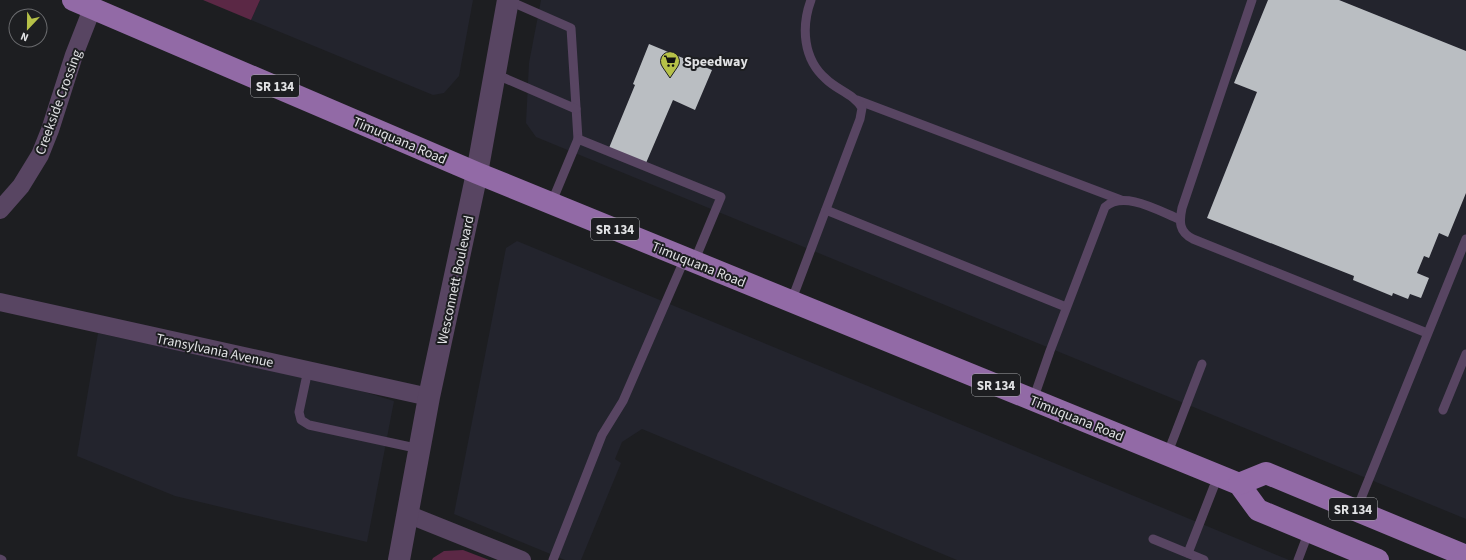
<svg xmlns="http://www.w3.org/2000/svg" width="1466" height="560" font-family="'Source Sans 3',sans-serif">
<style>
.built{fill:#23242d}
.green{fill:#5b2845}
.building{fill:#babec2}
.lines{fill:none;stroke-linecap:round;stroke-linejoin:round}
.service{stroke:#584562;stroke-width:9}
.minor{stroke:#584562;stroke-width:18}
.tertiary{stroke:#584562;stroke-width:22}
.primary{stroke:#926aa6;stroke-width:22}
.labels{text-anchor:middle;stroke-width:4;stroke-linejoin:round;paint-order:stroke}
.shield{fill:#1d1e21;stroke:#a6a7aa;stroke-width:1}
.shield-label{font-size:13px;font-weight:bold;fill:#e1e2e4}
.poi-label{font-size:14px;font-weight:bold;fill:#e1e2e4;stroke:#1d1e21;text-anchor:start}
.street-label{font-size:14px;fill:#e1e2e4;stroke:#1d1e21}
</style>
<rect width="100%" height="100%" fill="#1d1e21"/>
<g class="built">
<polygon points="260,0 473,0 459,76 444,93 433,95 251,20"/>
<polygon points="541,0 1466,0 1466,519 536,137 526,123 529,63"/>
<polygon points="517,241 1289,560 957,560 642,429 622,442 615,459 621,463 581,560 565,560 454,514 506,248"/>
<polygon points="98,333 355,389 394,401 367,542 175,496 77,456"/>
</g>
<g class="green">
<polygon points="203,0 260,0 251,20"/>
<polygon points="463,550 489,560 432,560 433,558 444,551"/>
</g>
<g class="building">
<polygon points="1268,0 1339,0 1466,51 1466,193 1448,237 1439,233 1429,258 1424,256 1417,273 1429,278 1421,298 1410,294 1408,299 1393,293 1392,296 1353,280 1354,276 1207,218 1257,92 1234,83"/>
<polygon points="649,44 712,70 695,110 673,100 646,163 609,148 635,85 633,84"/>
</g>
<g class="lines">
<g class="service">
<polyline points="507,0 571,28 578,139"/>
<path d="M1252,0L1182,208C1179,222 1179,232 1193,239L1427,333"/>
<polyline points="495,74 576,109"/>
<polyline points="857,100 1121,200"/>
<polyline points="551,204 578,139 721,197 694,262"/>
<polyline points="826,210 1066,307"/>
<path d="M791,302L860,119L862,108C854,94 837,90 826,79C803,59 801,27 811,0"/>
<polyline points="308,370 299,412 301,420 309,425 420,449"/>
<path d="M1033,400L1050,351L1105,207C1124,190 1159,211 1179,219"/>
<polyline points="1443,410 1466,354"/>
<polyline points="1167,455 1202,364"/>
<polyline points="1356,511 1466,239"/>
<polyline points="1153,539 1204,560"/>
<polyline points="1188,553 1218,476"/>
<polyline points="0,559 2,560"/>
<polyline points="553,560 602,435 623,401 685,258"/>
<polyline points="1298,560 1309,531"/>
</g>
<g class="minor">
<polyline points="0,210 21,186 40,155 50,130 74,55 92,9"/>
<polyline points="0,302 429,397"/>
<polyline points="407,514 522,560"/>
</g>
<polyline class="tertiary" points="399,560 429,397 477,173 508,0"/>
<g class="primary">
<polyline points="73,0 477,173 1239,484 1258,510 1378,560"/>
<polyline points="1239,484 1266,473 1466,556"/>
</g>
</g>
<defs>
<g id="supermarket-pin" transform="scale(1)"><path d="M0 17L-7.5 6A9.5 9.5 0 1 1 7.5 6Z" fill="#b6c148" stroke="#1d1e21"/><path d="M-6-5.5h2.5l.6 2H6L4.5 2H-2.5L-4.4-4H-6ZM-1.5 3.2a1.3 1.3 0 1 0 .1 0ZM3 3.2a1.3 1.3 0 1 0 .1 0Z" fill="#111"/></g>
</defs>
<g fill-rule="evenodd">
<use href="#supermarket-pin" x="670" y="61"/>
</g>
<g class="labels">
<g class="shield">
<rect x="251" y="75" width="48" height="22" rx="3"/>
<rect x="591" y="218" width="48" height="22" rx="3"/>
<rect x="972" y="374" width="48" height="22" rx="3"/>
<rect x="1329" y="498" width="48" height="22" rx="3"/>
</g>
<g class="shield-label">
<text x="275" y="91">SR 134</text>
<text x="615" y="234">SR 134</text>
<text x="996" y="390">SR 134</text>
<text x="1353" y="514">SR 134</text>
</g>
<g class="poi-label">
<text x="684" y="66">Speedway</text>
</g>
<g class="street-label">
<text transform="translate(58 102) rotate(-70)" y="5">Creekside Crossing</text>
<text transform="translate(400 140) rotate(23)" y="5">Timuquana Road</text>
<text transform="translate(699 264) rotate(22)" y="5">Timuquana Road</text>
<text transform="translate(455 280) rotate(-78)" y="5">Wesconnett Boulevard</text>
<text transform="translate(215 350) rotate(12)" y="5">Transylvania Avenue</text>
<text transform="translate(1077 418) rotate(22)" y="5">Timuquana Road</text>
</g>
</g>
<g transform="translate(28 28) rotate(202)"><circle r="19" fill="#1d1e21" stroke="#6b6c6f"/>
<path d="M0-3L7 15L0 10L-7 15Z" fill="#b6c148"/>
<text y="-6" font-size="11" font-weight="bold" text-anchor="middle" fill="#e1e2e4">N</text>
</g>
</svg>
